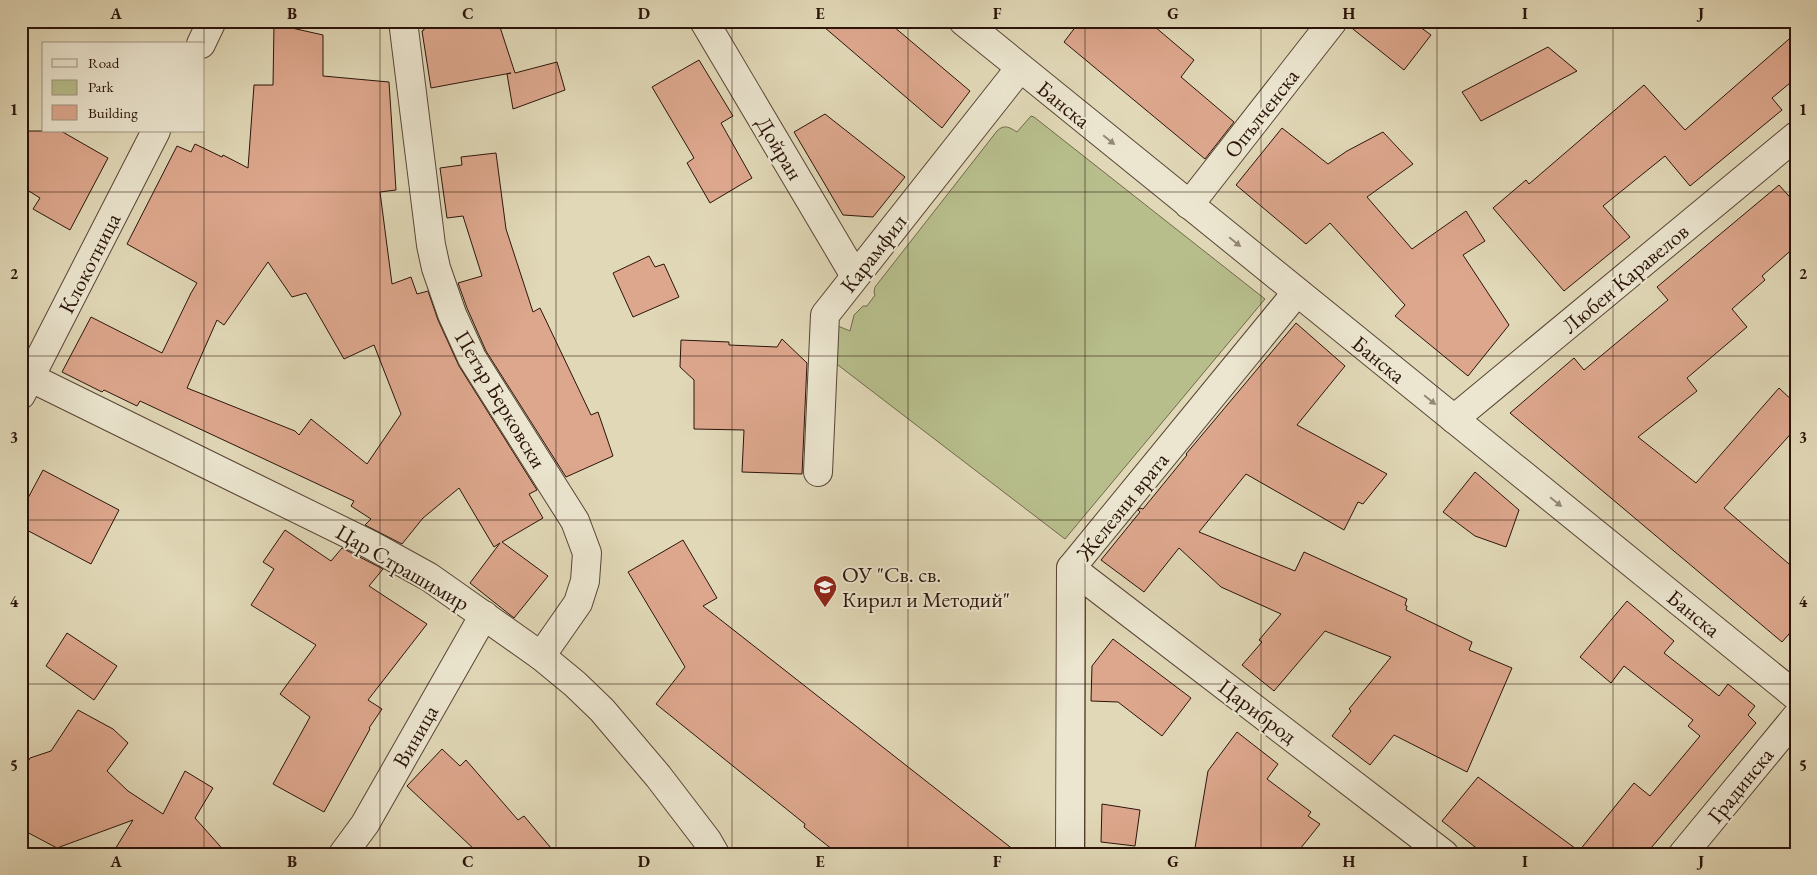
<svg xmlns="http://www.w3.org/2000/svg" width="1817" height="875" font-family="'EB Garamond',serif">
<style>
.green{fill:#b7be8c;stroke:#71694b}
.building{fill:#dda78d;stroke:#2b140a;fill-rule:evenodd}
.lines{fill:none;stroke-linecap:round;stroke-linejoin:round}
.street-casing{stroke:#584535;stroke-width:30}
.street{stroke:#ece6d0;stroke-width:28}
.oneway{fill:#958877}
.grid{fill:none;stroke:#2b140a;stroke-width:1;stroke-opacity:0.55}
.labels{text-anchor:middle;stroke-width:4;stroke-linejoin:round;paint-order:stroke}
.street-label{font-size:22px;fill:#2b140a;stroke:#ece6d0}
.poi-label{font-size:22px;fill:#2b140a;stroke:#ece6d0;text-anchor:start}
.neatline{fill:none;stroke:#2b140a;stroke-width:2}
.grid-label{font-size:16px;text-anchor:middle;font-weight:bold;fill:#2b140a}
</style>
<rect width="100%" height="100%" fill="#e1d8b7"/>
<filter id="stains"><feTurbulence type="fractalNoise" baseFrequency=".004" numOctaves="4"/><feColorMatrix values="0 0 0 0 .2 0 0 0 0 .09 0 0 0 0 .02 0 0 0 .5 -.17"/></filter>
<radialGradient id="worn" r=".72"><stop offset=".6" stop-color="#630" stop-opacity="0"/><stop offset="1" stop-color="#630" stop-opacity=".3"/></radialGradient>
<path class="green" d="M1031,116L1034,117L1265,299L1065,539L834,362L838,326L850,331L854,315L863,306H867L875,295L874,292L875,287L997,131C1004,124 1009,127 1017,132Z"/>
<g class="building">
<polygon points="423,21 498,21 515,73 557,62 565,90 513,109 507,74 511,73 431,88 422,31 424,30"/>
<polygon points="817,21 887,21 970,91 942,128"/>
<polygon points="1080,21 1148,21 1194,60 1181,77 1234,122 1205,159 1064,42"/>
<polygon points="1348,21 1412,21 1431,35 1404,70 1348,25"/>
<path d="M274,24L323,35V76L389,82L396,190L380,192L392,284L411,277L417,294L428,291L438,320L459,366L537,490L529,494L543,518L502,542L548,576L514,618L470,583L500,543L494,547L459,488L423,518L402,544L365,525L371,519L351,506L354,501L140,401L137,406L104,390L102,392L62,372L91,317L162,353L191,293L197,283L127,244L177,146L191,152L195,144L222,157L223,155L248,168L254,85H273ZM268,262L292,297L306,293L344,359L374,345L401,414L367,464L311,419L299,435L295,431L187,388L217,320L224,325Z"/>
<polygon points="1796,33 1796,78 1772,98 1782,110 1690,186 1665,156 1603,206 1630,237 1564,291 1493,208 1526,180 1529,184 1644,85 1685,130"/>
<polygon points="1548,47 1577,71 1481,121 1462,92"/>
<polygon points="699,60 733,116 721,123 752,178 710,203 687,163 694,158 652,87"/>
<polygon points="825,114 905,177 873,217 843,215 794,132"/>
<polygon points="1282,128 1328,164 1347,151 1383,132 1413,164 1367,197 1412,249 1466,211 1485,241 1463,255 1509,325 1468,376 1395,316 1405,305 1330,223 1306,244 1236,185"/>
<polygon points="21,131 61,131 108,158 70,230 33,209 40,198 21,186"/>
<polygon points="496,153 506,229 533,312 540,308 591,415 598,412 613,456 566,477 486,351 467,308 458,283 482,276 463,216 447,218 440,168 462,165 461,157"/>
<polygon points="1779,185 1796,204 1796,246 1762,276 1765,280 1732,309 1747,327 1687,378 1697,391 1638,437 1696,483 1779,388 1796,404 1796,428 1724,508 1796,570 1796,626 1782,642 1510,413 1574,358 1584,370 1668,300 1657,287"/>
<polygon points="649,256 655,267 664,264 679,297 633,317 613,273"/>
<polygon points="1296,323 1345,366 1297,425 1387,474 1363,504 1358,502 1344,530 1246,474 1199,532 1295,571 1304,552 1407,599 1405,605 1407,606 1406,610 1472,642 1469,650 1512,668 1467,772 1394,735 1370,765 1332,736 1351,711 1349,709 1391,657 1325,631 1274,691 1242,665 1262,642 1259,640 1281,614 1221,587 1179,548 1144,592 1101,560 1140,512 1138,510 1140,508 1143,509 1187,455 1186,454"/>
<polygon points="782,339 807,363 802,474 742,472 744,430 694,429 694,380 680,367 681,340 729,342 729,345 777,347"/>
<polygon points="43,470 119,510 91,564 21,527 21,511"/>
<polygon points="1475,472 1519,510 1506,547 1475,536 1443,512"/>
<polygon points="285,530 331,561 342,548 383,569 369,586 427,624 368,700 382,709 369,728 370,729 324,812 273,784 310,717 280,694 316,645 251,605 274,569 263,562"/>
<polygon points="683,540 717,598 703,606 1019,854 838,854 804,827 805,824 656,704 685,667 628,572"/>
<polygon points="1627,601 1674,641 1664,653 1719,696 1728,684 1755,706 1748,715 1756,723 1646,854 1484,854 1442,821 1478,777 1579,851 1634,783 1650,796 1700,736 1688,726 1693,720 1624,666 1611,683 1580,657"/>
<polygon points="67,633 117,666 94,700 46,666"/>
<polygon points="1113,639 1191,698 1162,736 1118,702 1091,701 1092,666"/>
<polygon points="78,710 113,729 128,743 107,771 128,791 163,814 185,771 213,788 195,818 227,854 112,854 133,820 57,848 21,829 21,775 30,758 51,751"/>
<polygon points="1237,732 1278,764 1267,779 1311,812 1308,816 1320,824 1296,854 1194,854 1208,771"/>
<polygon points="442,749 460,766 466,760 518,820 524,816 556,854 472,854 476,851 407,786"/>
<polygon points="1102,804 1140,810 1135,846 1101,842"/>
</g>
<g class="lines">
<g class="street-casing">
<g id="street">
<polyline points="403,21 431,245 436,268 452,314 472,358 575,521 587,553 585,581 578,603 541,656"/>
<polyline points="704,21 855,276"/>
<polyline points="963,21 1796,696"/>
<polyline points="201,44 212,21"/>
<polyline points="1189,205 1333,21"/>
<polyline points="21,373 371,545 429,577 456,596 541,656 575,684 602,710 658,776 707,840 715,854"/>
<polyline points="21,395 156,131"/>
<polyline points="1454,419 1796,136"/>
<polyline points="818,472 825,315 1020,68"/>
<polyline points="1071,568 1444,854"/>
<polyline points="343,854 365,824 484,615"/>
<polyline points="1070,854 1071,568 1297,292"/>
<polyline points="1683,854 1796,717"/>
</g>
</g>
<use href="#street" class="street"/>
</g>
<defs><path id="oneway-solid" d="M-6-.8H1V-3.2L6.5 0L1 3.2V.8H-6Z" transform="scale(1.25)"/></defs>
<g class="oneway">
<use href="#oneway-solid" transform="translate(1109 140) rotate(39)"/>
<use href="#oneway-solid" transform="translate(1235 242) rotate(39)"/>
<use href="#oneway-solid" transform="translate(1430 400) rotate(39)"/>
<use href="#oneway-solid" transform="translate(1556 502) rotate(39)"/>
</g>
<path class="grid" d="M204,21V44M380,21V854M556,21V854M732,21V854M908,21V854M1085,21V854M1261,21V854M1437,21V854M1613,21V854M204,131V854M21,192H1796M21,356H1796M21,520H1796M21,684H1796"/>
<defs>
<g id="school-pin" transform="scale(1.25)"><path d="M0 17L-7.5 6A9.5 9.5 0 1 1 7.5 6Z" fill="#8f2418" stroke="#ece6d0"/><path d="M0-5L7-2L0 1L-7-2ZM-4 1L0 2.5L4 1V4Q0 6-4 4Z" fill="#fff"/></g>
</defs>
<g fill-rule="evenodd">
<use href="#school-pin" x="825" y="587"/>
</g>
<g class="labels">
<g class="street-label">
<text transform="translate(1064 104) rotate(39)" y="8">Банска</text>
<text transform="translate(1261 113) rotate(-52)" y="8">Опълченска</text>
<text transform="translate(780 148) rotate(59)" y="8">Дойран</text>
<text transform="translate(873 253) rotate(-52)" y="8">Карамфил</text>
<text transform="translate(89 263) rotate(-63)" y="8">Клокотница</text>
<text transform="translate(1625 278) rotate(-40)" y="8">Любен Каравелов</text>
<text transform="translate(1379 359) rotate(39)" y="8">Банска</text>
<text transform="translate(501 399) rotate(59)" y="8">Петър Берковски</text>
<text transform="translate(1122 506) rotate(-51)" y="8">Железни врата</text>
<text transform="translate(403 567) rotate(30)" y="8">Цар Страшимир</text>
<text transform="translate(1694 613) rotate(39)" y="8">Банска</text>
<text transform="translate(1258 711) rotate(37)" y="8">Цариброд</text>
<text transform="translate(415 736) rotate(-60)" y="8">Виница</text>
<text transform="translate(1740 785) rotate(-51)" y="8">Градинска</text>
</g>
<g class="poi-label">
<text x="842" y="582">ОУ "Св. св.<tspan x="842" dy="25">Кирил и Методий"</tspan></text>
</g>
</g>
<rect width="1817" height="875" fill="none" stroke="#e1d8b7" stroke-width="55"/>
<rect x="42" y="42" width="162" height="90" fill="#ece6d0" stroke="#9f9281"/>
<rect x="52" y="59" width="25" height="8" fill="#ece6d0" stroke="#9f9281"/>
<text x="88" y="68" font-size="15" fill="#2b140a">Road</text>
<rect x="52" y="80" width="25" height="15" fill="#b7be8c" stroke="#9f9281"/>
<text x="88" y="92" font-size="15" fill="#2b140a">Park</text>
<rect x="52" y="105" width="25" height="15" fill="#dda78d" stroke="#9f9281"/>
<text x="88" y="118" font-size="15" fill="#2b140a">Building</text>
<rect x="28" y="28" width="1762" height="820" class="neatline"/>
<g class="grid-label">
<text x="116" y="19">A</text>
<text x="292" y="19">B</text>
<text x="468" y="19">C</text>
<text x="644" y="19">D</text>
<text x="820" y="19">E</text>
<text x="997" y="19">F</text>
<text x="1173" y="19">G</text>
<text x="1349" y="19">H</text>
<text x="1525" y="19">I</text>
<text x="1701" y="19">J</text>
<text x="14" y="115">1</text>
<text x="1803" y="115">1</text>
<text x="14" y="279">2</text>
<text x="1803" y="279">2</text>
<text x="14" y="443">3</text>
<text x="1803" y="443">3</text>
<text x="14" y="607">4</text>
<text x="1803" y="607">4</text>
<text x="14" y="771">5</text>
<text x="1803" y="771">5</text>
<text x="116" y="867">A</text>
<text x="292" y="867">B</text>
<text x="468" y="867">C</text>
<text x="644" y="867">D</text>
<text x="820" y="867">E</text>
<text x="997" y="867">F</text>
<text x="1173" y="867">G</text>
<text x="1349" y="867">H</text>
<text x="1525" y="867">I</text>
<text x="1701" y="867">J</text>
</g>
<rect width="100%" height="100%" filter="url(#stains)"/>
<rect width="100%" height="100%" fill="url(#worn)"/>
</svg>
